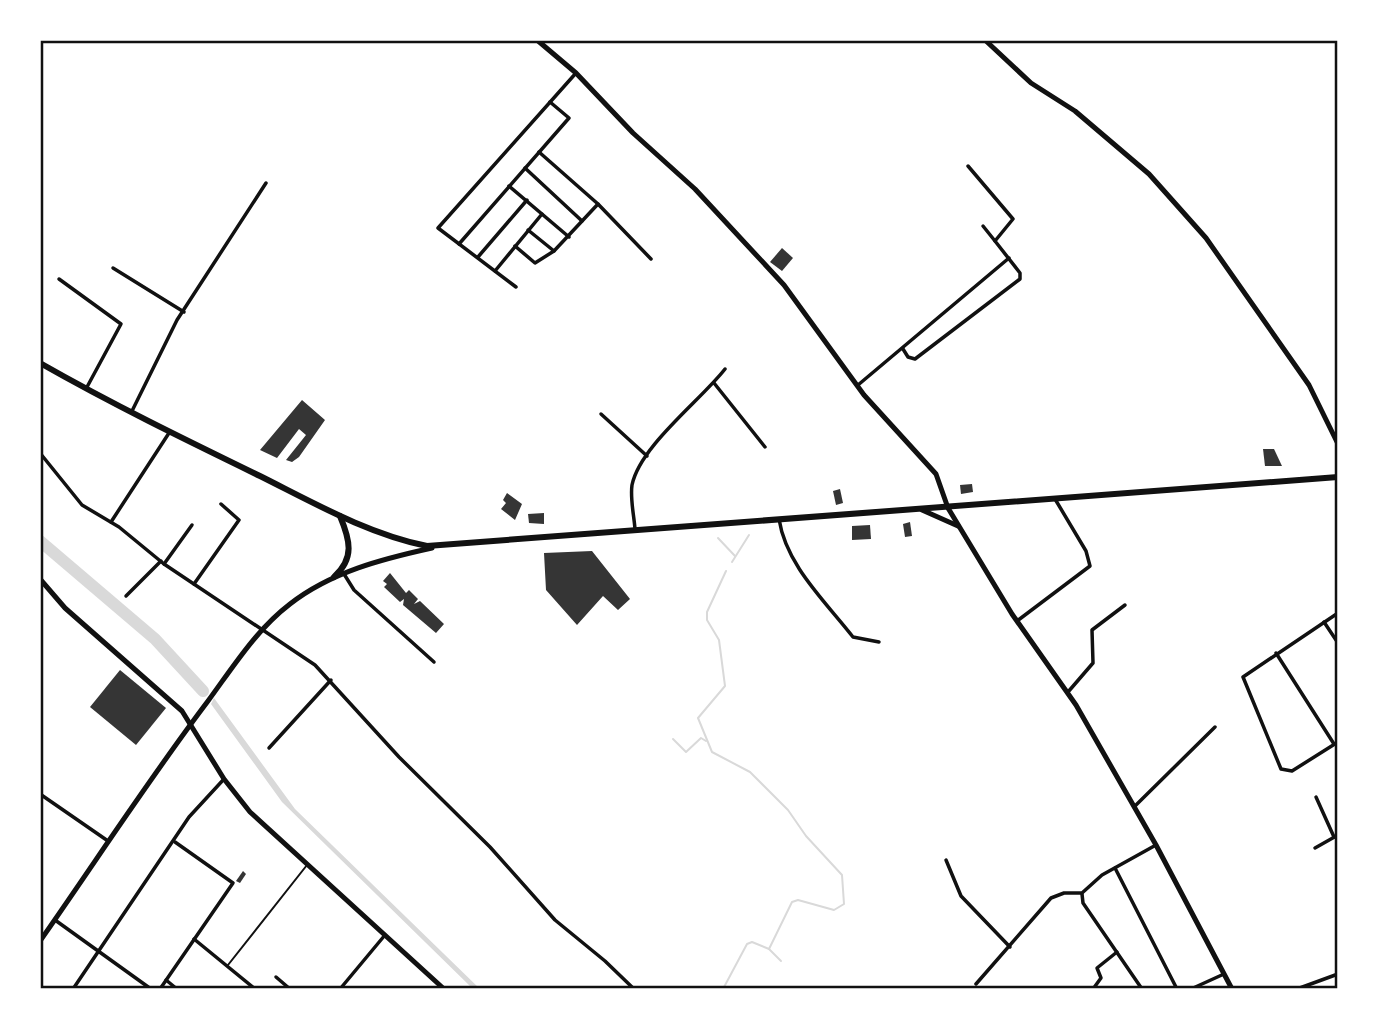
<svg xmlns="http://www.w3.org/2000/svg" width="1378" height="1029" font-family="Rubik,sans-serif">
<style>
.water{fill:#d9d9d9}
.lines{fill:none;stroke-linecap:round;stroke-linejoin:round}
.stream{stroke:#d9d9d9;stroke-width:2}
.river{stroke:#d9d9d9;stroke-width:12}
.building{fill:#353535}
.service{stroke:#111;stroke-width:2}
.minor{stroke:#111;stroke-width:3.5}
.tertiary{stroke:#111;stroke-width:5}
.secondary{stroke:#111;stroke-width:5}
.primary{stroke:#111;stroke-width:6}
.neatline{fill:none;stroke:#111;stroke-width:2.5}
</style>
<rect width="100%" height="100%" fill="#fff"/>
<polygon class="water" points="214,698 295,809 480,989 473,989 282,802 211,704"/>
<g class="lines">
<g class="stream">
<polyline points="718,538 735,556"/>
<polyline points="732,562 749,535"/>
<polyline points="673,739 686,752 701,738 706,741"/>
<polyline points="769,949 781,961"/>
<polyline points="723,989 747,944 752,942 769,949 792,902 798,900 834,910 844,904 842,875 806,836 788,810 750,772 712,752 698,718 725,686 719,640 707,620 707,612 726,571"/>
</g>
<polyline class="river" points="40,541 155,639 203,691"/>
</g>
<g class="building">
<polygon points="782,248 793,258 782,271 770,262"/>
<polygon points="302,400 325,420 299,457 292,462 286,460 306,435 299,429 277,458 260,450"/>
<polygon points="1263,449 1274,449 1282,466 1265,466"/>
<polygon points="972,484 973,492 961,494 960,485"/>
<polygon points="840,489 843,503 836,505 833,491"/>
<polygon points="507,493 522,504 515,520 501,509 506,503 503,500"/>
<polygon points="544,513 544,524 529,523 528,514"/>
<polygon points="910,522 912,536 905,537 903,524"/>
<polygon points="870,525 871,539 852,540 852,526"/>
<polygon points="592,551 630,599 618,610 603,596 577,625 546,590 544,553"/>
<polygon points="390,573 406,593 409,590 418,599 414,604 420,601 444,624 436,633 403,605 404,599 400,602 384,587 387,584 383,581"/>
<polygon points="120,670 166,708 136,745 90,707"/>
<polygon points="243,871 246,874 240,883 236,881"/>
</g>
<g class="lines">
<polyline class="service" points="228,965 307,865"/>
<g class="minor">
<polyline points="539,152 598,204 651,259"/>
<polyline points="525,168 582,221"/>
<polyline points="509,186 569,237"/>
<polyline points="983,226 995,241"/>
<polyline points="528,230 554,251"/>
<polyline points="459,244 569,118 550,102"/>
<polyline points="515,246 535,263 554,251 598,204"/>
<polyline points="478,257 527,200"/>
<polyline points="113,268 184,312"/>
<polyline points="495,271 542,214"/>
<polyline points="59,279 121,324 87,387"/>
<polyline points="516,287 438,228 576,73"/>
<polyline points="903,349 908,357 915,359 1020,279 1020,273 995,241 1013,219 968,166"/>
<polyline points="714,383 765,447"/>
<polyline points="858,385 1009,258"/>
<polyline points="132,411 177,320 266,183"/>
<polyline points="601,414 647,456"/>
<polyline points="40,453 82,505 119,527 164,564 315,665 399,757 490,847 555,920 605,961 634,989"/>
<path d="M779,519C786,565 825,601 853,637L879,642"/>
<polyline points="111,522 169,433"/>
<path d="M635,529C634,515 630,499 632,485C640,446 701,400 725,369"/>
<polyline points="164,564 192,525"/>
<polyline points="344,574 354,590 434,662"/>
<polyline points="194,584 239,520 221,504"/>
<polyline points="126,596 161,561"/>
<polyline points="1338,613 1243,677 1281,769 1292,771 1338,742"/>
<polyline points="1017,621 1090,566 1086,551 1055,499"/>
<polyline points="1324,622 1338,643"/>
<polyline points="1276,653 1334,744"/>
<polyline points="1068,692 1093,663 1092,630 1125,605"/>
<polyline points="269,748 331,680"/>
<polyline points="40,794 108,841"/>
<polyline points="1316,797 1334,837"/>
<polyline points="1134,807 1215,727"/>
<polyline points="1315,848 1338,835"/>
<polyline points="946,860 961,896 1010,947"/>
<polyline points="1115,868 1177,989"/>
<polyline points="1082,894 1083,903 1142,989"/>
<polyline points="55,920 151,989"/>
<polyline points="194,939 255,989"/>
<polyline points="276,977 290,989"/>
<polyline points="166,980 177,989"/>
<polyline points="976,984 1051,898 1064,893 1082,893 1102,875 1156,845"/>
<polyline points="73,989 189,817 224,779"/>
<polyline points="160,989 233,883 175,842"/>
<polyline points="340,989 385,935"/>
<polyline points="1093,989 1101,978 1097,968 1117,952"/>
<polyline points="1191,989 1224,974"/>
<polyline points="1297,989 1338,974"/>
</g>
<g class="tertiary">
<polyline points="537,40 576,73 633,133 695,189 784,285 864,395 936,474 948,508"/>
<polyline points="985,40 1031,83 1075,111 1149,174 1206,238 1309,385 1338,444"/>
<polyline points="40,579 65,608 182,711 224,779 250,812 444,989"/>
</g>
<g class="secondary">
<polyline points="948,508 1012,614 1076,705 1156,845 1232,989"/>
<polyline points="922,510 958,526"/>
<path d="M40,941C96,861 149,779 208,701C233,667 256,630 290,604C331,572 382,559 432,548"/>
</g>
<g class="primary">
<path d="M40,363C112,404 186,440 260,476C314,503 368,534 427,546L1338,477"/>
<path d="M334,577C355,558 350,540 340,516"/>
</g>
</g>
<rect width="1378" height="1029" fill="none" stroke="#ffffff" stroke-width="84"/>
<rect x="42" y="42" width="1294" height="945" class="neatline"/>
</svg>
